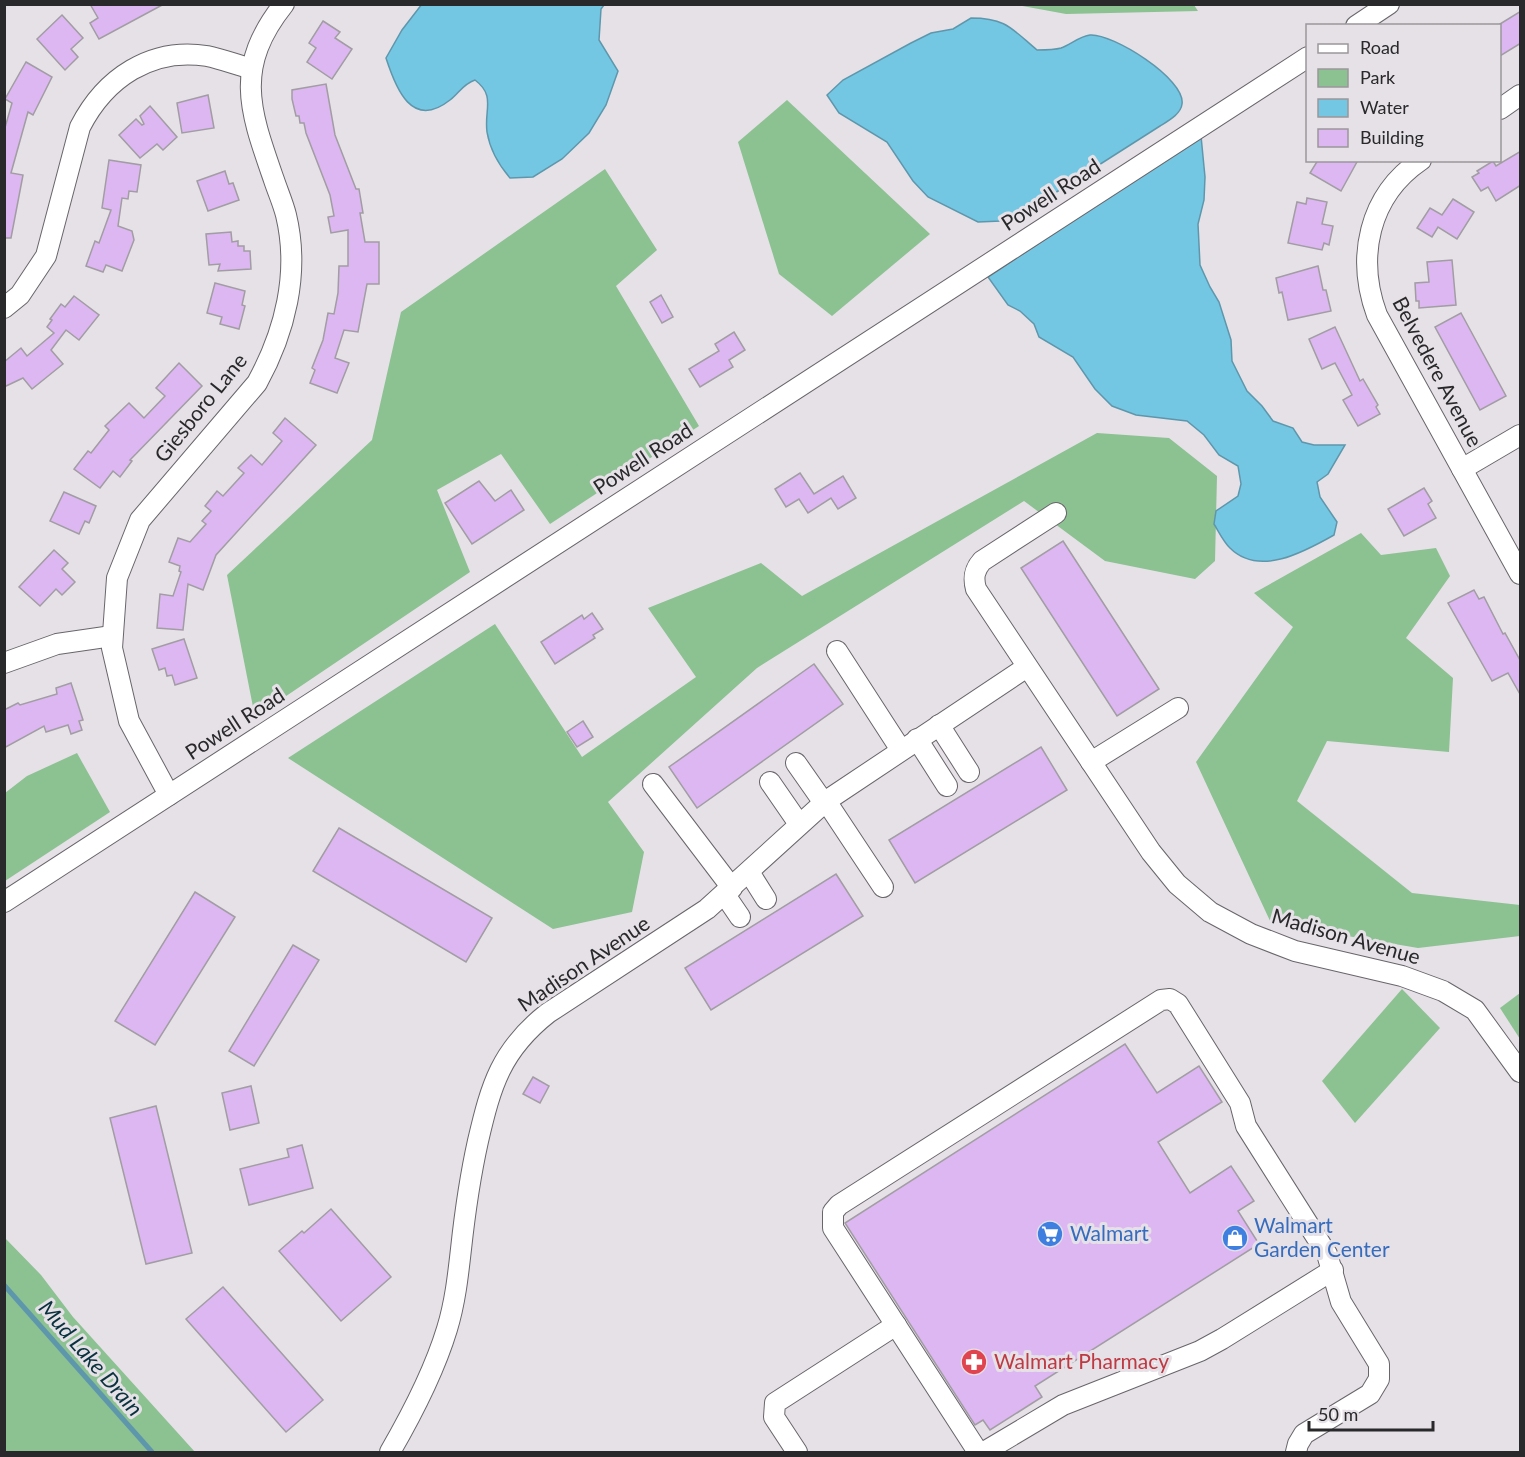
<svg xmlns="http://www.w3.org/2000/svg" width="1525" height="1457" font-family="Lato,sans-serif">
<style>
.green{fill:#8cc192}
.water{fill:#74c7e3;stroke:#5e97ac;stroke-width:1.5}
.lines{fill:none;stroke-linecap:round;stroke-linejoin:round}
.stream{stroke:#5e97ac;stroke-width:5}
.building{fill:#dcb7f2;stroke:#a19da3;stroke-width:1.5}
.minor-casing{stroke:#69656b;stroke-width:22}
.minor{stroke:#fff;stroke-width:20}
.labels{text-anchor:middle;stroke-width:6;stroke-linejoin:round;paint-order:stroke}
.street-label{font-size:21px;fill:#29282a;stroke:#e5e1e7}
.shop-label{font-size:21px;fill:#366cbe;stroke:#e5e1e7;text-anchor:start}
.health-label{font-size:21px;fill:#be3a42;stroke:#e5e1e7;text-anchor:start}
.water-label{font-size:22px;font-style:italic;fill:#09323e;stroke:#e5e1e7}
</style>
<rect width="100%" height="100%" fill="#e5e1e7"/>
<g class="green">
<polygon points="1194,5 1198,11 1066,14 1017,5"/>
<polygon points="787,100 930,234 832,316 779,274 738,142"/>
<polygon points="605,169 657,250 616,286 699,426 550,524 501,454 437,490 470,572 255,717 227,575 372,440 401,312"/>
<polygon points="1097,433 1169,438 1217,476 1215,561 1195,579 1105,561 1024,501 757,668 608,802 644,852 632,912 553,929 288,758 495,624 582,757 696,677 648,608 761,563 802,596"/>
<polygon points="1361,533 1381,555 1436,548 1450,576 1406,638 1453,678 1449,752 1327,741 1297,801 1412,893 1520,905 1520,936 1418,948 1271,923 1196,762 1293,627 1254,593"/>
<polygon points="77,753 110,812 5,881 5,793 27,776"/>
<polygon points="1402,989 1440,1028 1355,1123 1322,1081"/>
<polygon points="1520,993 1520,1039 1500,1008"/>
<polygon points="5,1238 41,1275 73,1317 195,1452 5,1452"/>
</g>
<g class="water">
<path d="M422,4L604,5L601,9L599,40L618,71L606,105L589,133L562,159L533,177L510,178C498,164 490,150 487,132C484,109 496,96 475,80C463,84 459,93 450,100C412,130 396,89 386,58L402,30Z"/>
<path d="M971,18C1006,18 1012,29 1037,50C1045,50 1054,50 1061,48C1070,45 1080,36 1090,35C1112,33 1186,79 1182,104C1181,114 1168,121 1160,126L1022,214L1001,221L978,222L928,197L913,181L887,142L839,113L827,95L843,80L911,43L931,33L953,29Z"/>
<path d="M1201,136L1205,177L1204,200L1198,224L1200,265L1210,287L1219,302L1231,340L1232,361L1247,391L1262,406L1273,421L1293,428L1302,442L1314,445H1345L1328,474L1317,482L1320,497L1337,522L1334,535C1304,552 1259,577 1230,548C1223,541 1219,532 1214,524L1216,511L1238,496L1241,484L1238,466L1219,455L1204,435L1187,421L1136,415L1112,406L1095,389L1073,357L1039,337L1034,324L1020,311L1008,305L988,277Z"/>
</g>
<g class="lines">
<polyline class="stream" points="4,1285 152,1452"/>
</g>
<g class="building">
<polygon points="90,4 164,4 99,39 90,23 98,18"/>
<polygon points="1521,11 1521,43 1500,56 1500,24"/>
<polygon points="62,15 83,38 71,49 78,57 65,70 37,39"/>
<polygon points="323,21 340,32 335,38 352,49 332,79 307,62 316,48 309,43"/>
<polygon points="26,62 52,77 33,115 28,112 11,173 23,175 11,238 4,238 4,131 12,103 5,99"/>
<polygon points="326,84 335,135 356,189 359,189 363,213 360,213 365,242 379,242 379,284 367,284 358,332 344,330 335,358 349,363 337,393 310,383 315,370 312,368 323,340 328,313 334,314 338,293 339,266 348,266 348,230 331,233 328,217 334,216 330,195 306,133 304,123 300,123 299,116 296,116 292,99 292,90"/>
<polygon points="208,95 214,128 182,133 177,103"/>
<polygon points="150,106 177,137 163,150 157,144 140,158 119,135 136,119 142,125 144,124 140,116"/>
<polygon points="1521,151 1521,185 1496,201 1488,187 1481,191 1472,177 1479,173 1477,171 1493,161 1496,166"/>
<polygon points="109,160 141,165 137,192 129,191 128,199 122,198 118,226 132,231 134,240 122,271 106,265 103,272 86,266 95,241 99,243 111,210 102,208"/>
<polygon points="1318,160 1358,160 1341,191 1310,173"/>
<polygon points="225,171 229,184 233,183 239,200 208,211 197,181"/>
<polygon points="1307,198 1327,202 1322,224 1333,226 1329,245 1324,243 1322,250 1288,243 1297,202 1306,204"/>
<polygon points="1453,199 1474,212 1457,239 1438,227 1432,237 1417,228 1430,208 1442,215"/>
<polygon points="231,232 232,242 238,241 238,246 244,246 244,251 250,251 251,269 218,271 220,264 209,265 206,234"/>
<polygon points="1452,260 1456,305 1419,308 1419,301 1416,301 1415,283 1429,282 1427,262"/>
<polygon points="1318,266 1323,290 1326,290 1331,311 1288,320 1282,292 1279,293 1276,278"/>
<polygon points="215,283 245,291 242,305 245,306 239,329 220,324 222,317 207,313"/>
<polygon points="661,295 673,317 662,323 650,302"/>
<polygon points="74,296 99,315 79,340 66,330 51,350 63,364 32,389 23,378 4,387 4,362 21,348 27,356 54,333 47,327 52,320 50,319 61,304 65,307"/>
<polygon points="1461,313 1506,396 1480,410 1435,327"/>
<polygon points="1335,327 1360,381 1363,379 1378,405 1376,407 1380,414 1358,426 1343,400 1352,395 1335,363 1322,369 1309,339"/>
<polygon points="734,332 745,350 729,360 733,367 700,387 689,369 719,351 715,344"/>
<polygon points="179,363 202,386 130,460 132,461 120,477 113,471 100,488 74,469 88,451 91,453 109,430 105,426 129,403 144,418 165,396 156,388"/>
<polygon points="285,418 316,445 216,555 203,590 188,584 183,630 157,628 160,594 173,596 181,572 179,571 180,566 169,562 178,538 190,542 206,524 202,521 211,511 205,506 217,491 223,496 244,473 238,468 251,455 262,465 282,441 273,433"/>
<polygon points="800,473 814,494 843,476 856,498 838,509 831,498 808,513 799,499 786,507 775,489"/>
<polygon points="479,481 495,501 511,490 524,510 472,544 445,503"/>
<polygon points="1424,488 1432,501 1428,504 1436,518 1404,536 1388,509"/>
<polygon points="64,492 96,506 89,523 85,521 79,534 50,521"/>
<polygon points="1063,541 1159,689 1117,716 1021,568"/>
<polygon points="54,550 68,563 62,569 75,582 62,595 56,589 40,606 19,587"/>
<polygon points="1474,590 1479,599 1484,597 1503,634 1505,633 1521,662 1521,696 1508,673 1492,681 1448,603"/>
<polygon points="592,613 603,629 593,635 595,638 555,664 541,642 582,615 584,619"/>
<polygon points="184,639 197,678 175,685 172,675 167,676 165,668 159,670 152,649"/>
<polygon points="814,664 843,704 697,808 669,767"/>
<polygon points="71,683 83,720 79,721 82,730 71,734 68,725 46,732 44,726 4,748 4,710 18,703 20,705 57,694 56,688"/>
<polygon points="583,721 593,737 577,747 567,732"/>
<polygon points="1041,747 1067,790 915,883 889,840"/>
<polygon points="339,828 492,918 466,962 313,871"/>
<polygon points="836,874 863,916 711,1010 685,968"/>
<polygon points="195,892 235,917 155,1045 115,1021"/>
<polygon points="293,945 319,960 254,1066 229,1051"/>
<polygon points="1125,1044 1157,1093 1199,1066 1222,1102 1158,1142 1190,1193 1231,1166 1254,1201 1238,1211 1259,1244 1035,1386 1042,1397 990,1430 983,1420 975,1425 845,1223"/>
<polygon points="533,1077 549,1086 540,1103 523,1094"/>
<polygon points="251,1086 259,1123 230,1130 222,1093"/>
<polygon points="156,1106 192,1253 146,1264 110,1118"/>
<polygon points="302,1145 313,1188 249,1205 240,1169 289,1157 287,1149"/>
<polygon points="331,1209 391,1277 341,1321 279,1251 302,1231 304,1233"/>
<polygon points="223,1287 323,1400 286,1432 186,1319"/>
</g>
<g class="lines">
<g class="minor-casing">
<g id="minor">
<polyline points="1356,26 1389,4"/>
<polyline points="1500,109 1520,95"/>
<path d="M1421,160C1368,196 1356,258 1377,315L1520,574"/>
<path d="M4,308L20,295L46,256L80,127C105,78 151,47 207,56C222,59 237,65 252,69"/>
<polyline points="1462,469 1520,435"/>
<path d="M1056,513L982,561C974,570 973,578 976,589L1151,852L1177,884L1210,912L1251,934L1295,951L1402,976L1443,991L1475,1010L1520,1072"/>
<polyline points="837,651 901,750"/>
<polyline points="4,663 57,644 112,636"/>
<polyline points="939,725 969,772"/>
<polyline points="917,739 947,786"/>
<polyline points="1091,762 1178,708"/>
<polyline points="796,763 824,803"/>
<polyline points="770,782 799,824"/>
<polyline points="653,784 732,888"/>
<path d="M169,795L129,721L112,648L117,578L140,520L257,383C285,332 300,273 286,215C283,203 278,192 274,180C250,111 233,68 284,4"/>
<polyline points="826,801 883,887"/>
<polyline points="749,872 766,899"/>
<polyline points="725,895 740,917"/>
<polyline points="4,902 1308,57"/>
<path d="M390,1452C412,1414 434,1372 447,1329C455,1303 458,1276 461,1249C465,1212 470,1177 478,1141C491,1085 501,1050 548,1013L707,909L826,801L1027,667"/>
<polyline points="797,1452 774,1417 775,1403 896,1325"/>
<polyline points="978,1452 833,1228 833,1212 839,1205 1161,1000 1170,999 1178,1004 1240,1103 1246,1126 1327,1254 1341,1302 1379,1364 1379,1379 1370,1394 1304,1434 1298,1444 1296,1452"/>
<polyline points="984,1452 1063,1405 1200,1351 1222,1339 1333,1270"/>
</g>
</g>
<use href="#minor" class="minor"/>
</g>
<defs>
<g id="supermarket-disc" transform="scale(1.35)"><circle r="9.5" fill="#3f7fe0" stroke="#e5e1e7"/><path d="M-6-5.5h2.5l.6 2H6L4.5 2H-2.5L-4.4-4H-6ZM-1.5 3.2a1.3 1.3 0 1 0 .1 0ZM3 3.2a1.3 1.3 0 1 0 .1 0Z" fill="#fff"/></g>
<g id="shop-disc" transform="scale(1.35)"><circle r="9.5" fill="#3f7fe0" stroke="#e5e1e7"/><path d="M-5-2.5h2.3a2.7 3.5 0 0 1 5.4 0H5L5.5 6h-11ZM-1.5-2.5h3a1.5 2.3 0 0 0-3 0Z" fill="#fff"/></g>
<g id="pharmacy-disc" transform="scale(1.35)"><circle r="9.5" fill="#e0444e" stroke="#e5e1e7"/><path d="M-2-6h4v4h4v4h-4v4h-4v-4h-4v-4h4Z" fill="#fff"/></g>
</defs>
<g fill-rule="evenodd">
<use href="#supermarket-disc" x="1050" y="1234"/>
<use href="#shop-disc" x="1235" y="1238"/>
<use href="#pharmacy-disc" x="974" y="1362"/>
</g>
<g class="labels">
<g class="street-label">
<text transform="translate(1051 195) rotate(-33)" y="7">Powell Road</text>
<text transform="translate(1437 372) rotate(62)" y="7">Belvedere Avenue</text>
<text transform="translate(201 408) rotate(-51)" y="7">Giesboro Lane</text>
<text transform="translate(643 459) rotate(-33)" y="7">Powell Road</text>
<text transform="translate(235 724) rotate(-33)" y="7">Powell Road</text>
<text transform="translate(1346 937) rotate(16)" y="7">Madison Avenue</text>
<text transform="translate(584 964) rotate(-34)" y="7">Madison Avenue</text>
</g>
<g class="shop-label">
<text x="1254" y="1233">Walmart<tspan x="1254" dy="24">Garden Center</tspan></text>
<text x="1070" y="1241">Walmart</text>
</g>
<g class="health-label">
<text x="994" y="1369">Walmart Pharmacy</text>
</g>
<g class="water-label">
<text transform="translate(91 1358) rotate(49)" y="8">Mud Lake Drain</text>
</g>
</g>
<rect width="1525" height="1457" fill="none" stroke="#29282a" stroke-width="12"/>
<rect x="1306" y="24" width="195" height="138" fill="#e5e1e7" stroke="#9a979b" stroke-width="1.5"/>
<rect x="1318" y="44" width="30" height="9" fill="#ffffff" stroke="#9a979b" stroke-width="1.5"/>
<text x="1360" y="54" font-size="18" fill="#29282a">Road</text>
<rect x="1318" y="69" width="30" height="18" fill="#8cc192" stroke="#9a979b" stroke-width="1.5"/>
<text x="1360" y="84" font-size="18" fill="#29282a">Park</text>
<rect x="1318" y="99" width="30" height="18" fill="#74c7e3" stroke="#9a979b" stroke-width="1.5"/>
<text x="1360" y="114" font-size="18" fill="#29282a">Water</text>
<rect x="1318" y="129" width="30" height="18" fill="#dcb7f2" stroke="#9a979b" stroke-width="1.5"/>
<text x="1360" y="144" font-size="18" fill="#29282a">Building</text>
<path d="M1309 1421v9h124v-9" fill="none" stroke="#29282a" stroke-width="3"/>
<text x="1318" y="1421" font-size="18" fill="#29282a" stroke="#e5e1e7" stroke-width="4.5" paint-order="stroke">50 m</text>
</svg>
